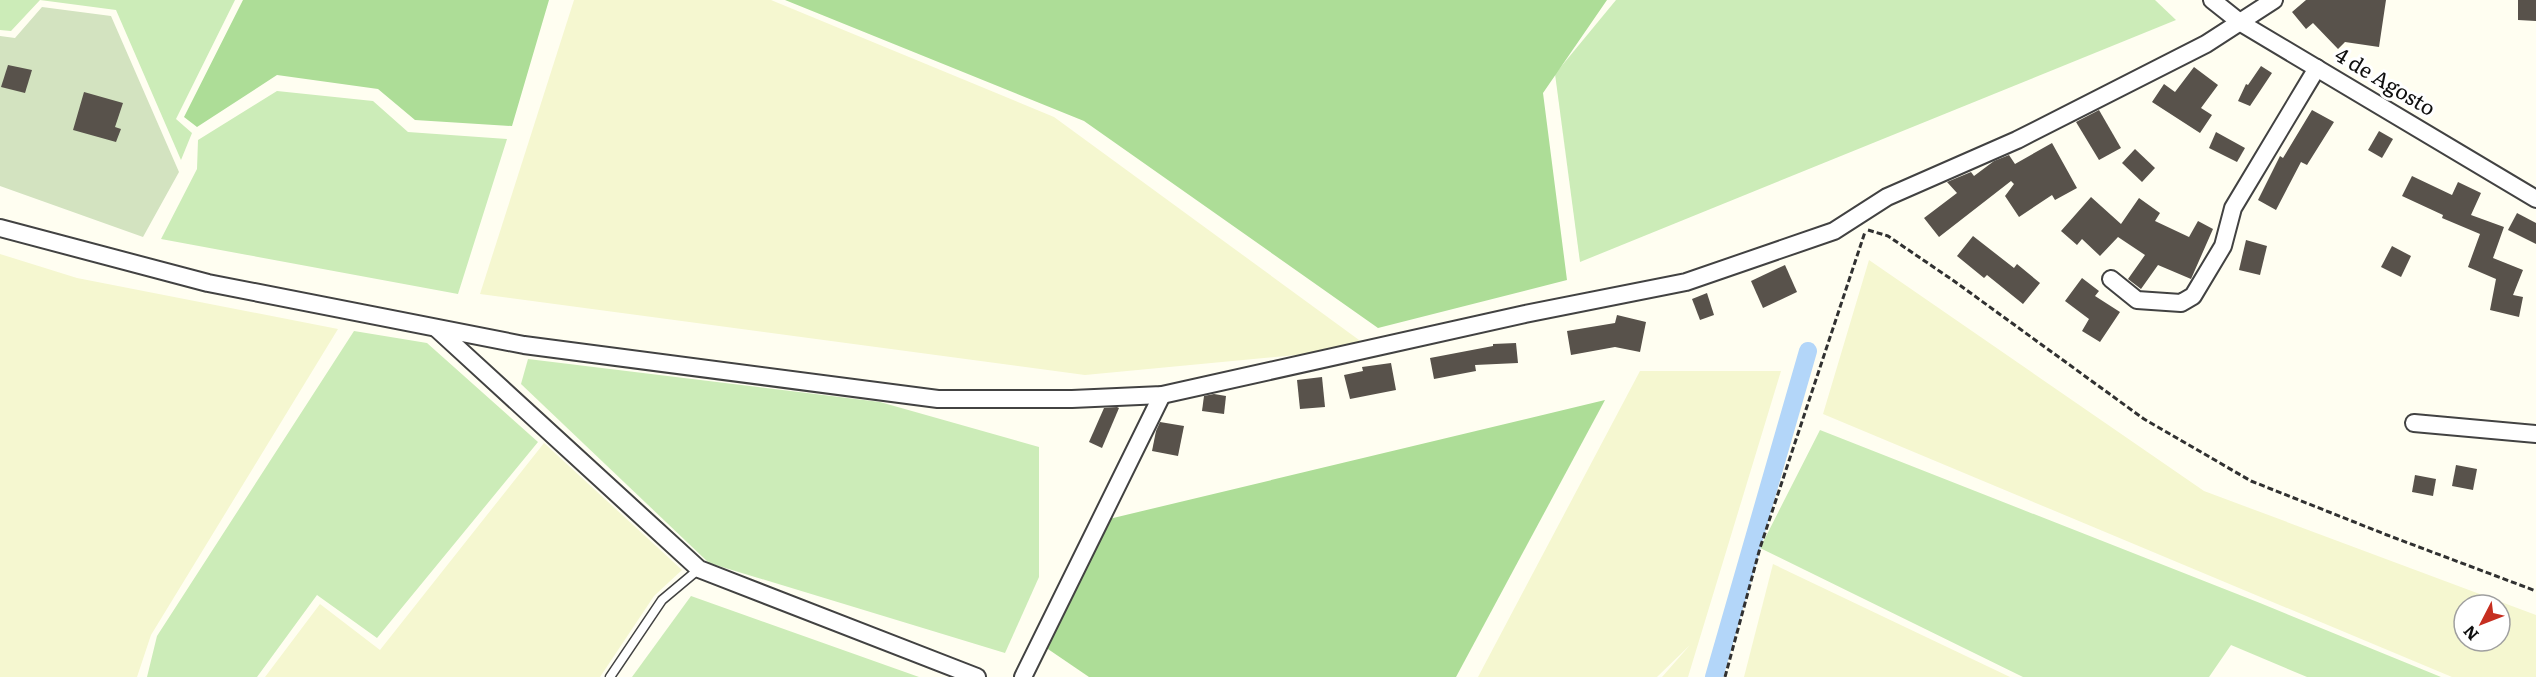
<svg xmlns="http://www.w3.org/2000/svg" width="2536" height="677" font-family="Literata,serif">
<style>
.farmland{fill:#f5f7d0;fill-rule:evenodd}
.green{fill:#ccecb8}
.forest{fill:#addd97}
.cemetery{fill:#d3e3c0}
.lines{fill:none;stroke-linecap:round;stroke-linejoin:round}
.canal{stroke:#b3d6f9;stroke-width:18}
.building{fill:#58524b}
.lane-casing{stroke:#424242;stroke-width:11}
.street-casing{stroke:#424242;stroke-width:20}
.path{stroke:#313131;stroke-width:3;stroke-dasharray:6 3;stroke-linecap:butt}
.lane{stroke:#fff;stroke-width:8}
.street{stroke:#fff;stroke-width:16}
.labels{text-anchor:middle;stroke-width:6;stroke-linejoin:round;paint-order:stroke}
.street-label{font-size:21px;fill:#0f0f0f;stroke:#fff}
</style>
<rect width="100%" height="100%" fill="#fffef1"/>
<g class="farmland">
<polygon points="574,0 771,0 1054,117 1370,348 1085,375 480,294"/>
<polygon points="0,254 77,278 338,329 151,635 137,677 0,677"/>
<path d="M1869,260L2204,491L2536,615V677H2452L1823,414ZM2464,605H2500V641H2464Z"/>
<polygon points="1640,371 1781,371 1688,677 1662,677 1690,645 1657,677 1478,677"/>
<polygon points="544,443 682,570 654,596 600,677 265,677 320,604 380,650"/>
<polygon points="1773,564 2010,677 1744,677"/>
</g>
<g class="green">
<polygon points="0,0 235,0 176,119 192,133 181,160 116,10 40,0 11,31 0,30"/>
<polygon points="1616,0 2155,0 2176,20 1580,262 1555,74"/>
<polygon points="277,91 373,101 408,132 507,139 458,294 161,239 197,169 198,140"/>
<polygon points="354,331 427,343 538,442 377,638 317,595 257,677 147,677 157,636"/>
<polygon points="528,359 880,402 1039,447 1039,577 1005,653 709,563 521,384"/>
<polygon points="1820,430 2260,603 2441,677 2307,677 2231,645 2209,677 2023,677 1760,548"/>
<polygon points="691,596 919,677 632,677"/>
</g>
<g class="forest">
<polygon points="243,0 549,0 512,126 415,120 378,89 277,75 197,127 184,117"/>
<polygon points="785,0 1607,0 1543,93 1567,280 1378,328 1084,121"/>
<polygon points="1605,400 1456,677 1089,677 1042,645 1109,519"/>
</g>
<polygon class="cemetery" points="42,7 111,16 179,172 143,237 0,186 0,36 15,38"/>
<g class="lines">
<polyline class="canal" points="1714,677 1808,351"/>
</g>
<g class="building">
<polygon points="2306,0 2386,0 2379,47 2345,42 2338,49 2313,23 2306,29 2292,12"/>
<polygon points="2518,0 2536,0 2536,21 2518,20"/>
<polygon points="8,65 32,70 25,93 1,87"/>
<polygon points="2261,66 2272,73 2250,106 2238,101 2246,84 2248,85"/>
<polygon points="2194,67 2218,85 2201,108 2212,115 2200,133 2152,102 2164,84 2175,92"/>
<polygon points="84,92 123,103 115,127 121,129 116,142 73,130"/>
<polygon points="2099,110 2121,148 2099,160 2076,122"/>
<polygon points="2312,110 2334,122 2307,165 2301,162 2276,210 2258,200 2280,156 2283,158"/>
<polygon points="2379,131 2393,139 2382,158 2368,150"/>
<polygon points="2216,132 2245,148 2237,162 2209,148"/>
<polygon points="2052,143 2077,188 2055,200 2052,195 2019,217 2005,196 2014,184 2011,181 1939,237 1924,218 1957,193 1947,182 1971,172 1974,176 1994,161 2009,155 2015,164"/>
<polygon points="2135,149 2155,168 2142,182 2122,163"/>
<polygon points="2412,176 2452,195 2458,182 2481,193 2471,215 2504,227 2493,258 2523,270 2513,295 2523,297 2519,317 2490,310 2496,279 2468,267 2480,234 2442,218 2443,215 2402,196"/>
<polygon points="2091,197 2121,224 2139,198 2160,213 2155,221 2189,237 2198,221 2213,229 2191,279 2158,265 2141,289 2128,279 2145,255 2118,237 2100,256 2082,239 2077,245 2061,231"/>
<polygon points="2517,213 2536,223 2536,244 2508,230"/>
<polygon points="1973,236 2014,268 2017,264 2040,283 2023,304 1987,275 1984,278 1957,256"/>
<polygon points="2246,240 2267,246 2260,275 2239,270"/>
<polygon points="2392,246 2411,256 2401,277 2381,267"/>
<polygon points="1785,265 1797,292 1763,308 1751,281"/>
<polygon points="2082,278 2099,291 2095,296 2120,312 2100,342 2082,331 2089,319 2065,301"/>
<polygon points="1707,293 1714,315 1700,320 1692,299"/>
<polygon points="1617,315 1646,322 1640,352 1615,347 1571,355 1567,331 1615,323"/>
<polygon points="1516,343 1518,363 1475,365 1476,371 1434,379 1430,358 1493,346 1493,344"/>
<polygon points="1391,363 1396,390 1350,399 1344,375 1363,371 1362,367"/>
<polygon points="1322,377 1325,407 1300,409 1297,380"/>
<polygon points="1214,394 1226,396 1224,414 1202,411 1204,396"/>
<polygon points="1117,407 1119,408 1102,448 1089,442 1104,408"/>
<polygon points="1160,422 1184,426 1178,456 1152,451 1156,431"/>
<polygon points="2456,465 2477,469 2473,490 2452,486"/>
<polygon points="2415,475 2436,479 2433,496 2412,492"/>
</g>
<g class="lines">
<g class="lane-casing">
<polyline id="lane" points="610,677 662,600 699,569"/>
</g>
<g class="street-casing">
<g id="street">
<polyline points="2212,0 2241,23 2536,199"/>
<polyline points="0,228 208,283 524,345 938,399 1072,399 1162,395 1525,314 1686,282 1834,231 1887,197 2017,140 2206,44 2274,0"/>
<polyline points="2111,279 2137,300 2181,303 2193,296 2223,246 2233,208 2317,68"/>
<polyline points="437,329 699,569 977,677"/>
<polyline points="2414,423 2536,434"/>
<polyline points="1023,677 1162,395"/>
</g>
</g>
<g class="path">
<polyline points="1868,230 1888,236 1954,281 2144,419 2251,481 2387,535 2536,591"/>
<polyline points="1725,677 1760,548 1865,232"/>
</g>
<use href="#lane" class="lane"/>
<use href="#street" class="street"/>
</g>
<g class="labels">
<g class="street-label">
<text transform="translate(2385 82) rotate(31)" y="7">4 de Agosto</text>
</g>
</g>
<g transform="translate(2482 623) rotate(228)"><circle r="28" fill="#ffffff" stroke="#9f9f9f" stroke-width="1.5"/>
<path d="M0-4.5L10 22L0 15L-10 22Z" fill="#c62e20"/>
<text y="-9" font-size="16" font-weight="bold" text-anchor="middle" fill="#0f0f0f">N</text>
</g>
</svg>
